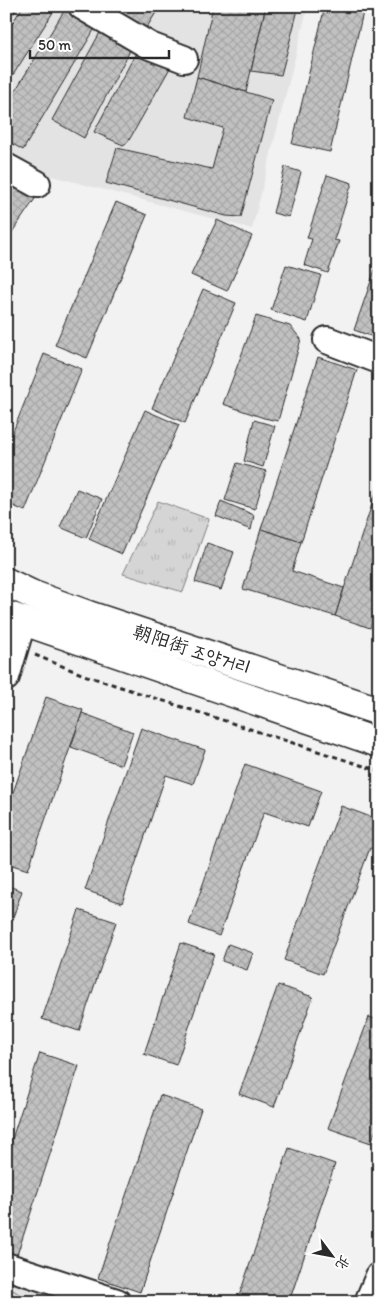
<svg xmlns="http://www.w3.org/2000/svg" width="385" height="1308" font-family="Itim,'LXGW WenKai TC','Poor Story',sans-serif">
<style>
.built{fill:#e3e3e3}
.grass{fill:url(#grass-tufts);stroke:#808080}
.pitch{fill:#d5d5d5;stroke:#808080}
.building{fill:url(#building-cross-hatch);stroke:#2b2b2b}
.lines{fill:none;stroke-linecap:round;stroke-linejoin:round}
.minor-casing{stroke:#2b2b2b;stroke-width:30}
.major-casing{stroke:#2b2b2b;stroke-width:31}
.path{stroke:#2b2b2b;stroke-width:3;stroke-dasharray:5 4;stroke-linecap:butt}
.minor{stroke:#fff;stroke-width:26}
.major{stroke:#fff;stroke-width:28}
.labels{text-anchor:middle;stroke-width:4;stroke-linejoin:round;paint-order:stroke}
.street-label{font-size:19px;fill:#2b2b2b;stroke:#fff}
</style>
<defs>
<pattern id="grass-tufts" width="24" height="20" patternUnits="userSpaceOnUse" patternTransform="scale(1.25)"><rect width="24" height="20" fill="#d5d5d5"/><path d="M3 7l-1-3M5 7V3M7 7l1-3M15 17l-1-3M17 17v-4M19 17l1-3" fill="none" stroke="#b7b7b7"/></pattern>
<pattern id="building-cross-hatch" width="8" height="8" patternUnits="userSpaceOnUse" patternTransform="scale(1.25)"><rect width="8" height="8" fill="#c1c1c1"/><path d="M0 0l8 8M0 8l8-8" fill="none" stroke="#a6a6a6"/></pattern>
</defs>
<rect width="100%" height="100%" fill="#f2f2f2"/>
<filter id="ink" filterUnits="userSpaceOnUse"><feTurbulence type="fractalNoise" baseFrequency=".02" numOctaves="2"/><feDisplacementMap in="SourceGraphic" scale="10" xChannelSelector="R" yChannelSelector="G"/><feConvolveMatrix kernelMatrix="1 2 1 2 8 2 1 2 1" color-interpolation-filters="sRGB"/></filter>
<g filter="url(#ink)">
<g class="built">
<polygon points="19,6 308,6 252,229 33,171 6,156 6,28"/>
<polygon points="6,1281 38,1291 64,1302 6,1302"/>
</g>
<polygon class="grass" points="158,501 209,519 183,592 123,574"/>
<polygon class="pitch" points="13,1290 32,1302 6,1302"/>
<g class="building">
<polygon points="6,6 18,6 8,22 6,21"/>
<polygon points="23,6 57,6 6,86 6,33"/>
<polygon points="67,6 97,25 23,150 6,140 6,106"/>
<polygon points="113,6 160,6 144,32 110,12"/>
<polygon points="213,6 266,6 246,92 197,77"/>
<polygon points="266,6 299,6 281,75 251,71"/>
<polygon points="325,6 364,8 330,152 292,144"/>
<polygon points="102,29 133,45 84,138 52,120"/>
<polygon points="138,49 170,68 128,142 123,145 94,132"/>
<polygon points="197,77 272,100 241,217 226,216 106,183 117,148 212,169 223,128 187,117"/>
<polygon points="285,167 301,172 289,217 273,213"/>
<polygon points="327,175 352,183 334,240 339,241 328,273 304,265 312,239 307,238"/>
<polygon points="6,176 39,193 6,241"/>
<polygon points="116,202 147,215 87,358 55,345"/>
<polygon points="217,220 252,236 227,291 191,275"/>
<polygon points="379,258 379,339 354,330"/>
<polygon points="286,265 321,275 307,322 271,310"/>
<polygon points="203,289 236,303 185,423 152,408"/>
<polygon points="256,316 290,326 301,339 278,421 264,418 223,404"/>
<polygon points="44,354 82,369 25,511 6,503 6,449"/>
<polygon points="318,357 357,370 301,542 261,529"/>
<polygon points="145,410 179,425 122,554 89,539"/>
<polygon points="254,420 275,426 263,467 244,461"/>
<polygon points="237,463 266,471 255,509 225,500"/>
<polygon points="379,483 379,599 370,628 335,616"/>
<polygon points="77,489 102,499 86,538 60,527"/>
<polygon points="221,501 254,515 251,530 216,516"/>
<polygon points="261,529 301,542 292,571 344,588 335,616 243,589"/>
<polygon points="207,543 234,552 221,590 195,582"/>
<polygon points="46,697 83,710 28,870 6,863 6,813"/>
<polygon points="82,713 133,732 121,765 71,747"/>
<polygon points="141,728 205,750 193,784 166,775 122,903 85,890"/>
<polygon points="245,764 321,791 308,827 264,812 219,936 189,924"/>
<polygon points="341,806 379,820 379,852 370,848 323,974 284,960"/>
<polygon points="6,885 22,891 6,938"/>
<polygon points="79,910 116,922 79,1031 42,1019"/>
<polygon points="181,943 214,954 176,1065 144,1054"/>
<polygon points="228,944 253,953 247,970 222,961"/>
<polygon points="278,985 313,997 274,1107 239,1094"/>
<polygon points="369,1017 379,1020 379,1121 371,1143 328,1128"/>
<polygon points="40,1053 79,1066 16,1258 6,1255 6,1157"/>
<polygon points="160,1095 201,1109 140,1292 98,1278"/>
<polygon points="289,1148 335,1164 289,1302 237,1302"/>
</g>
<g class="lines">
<g class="minor-casing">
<g id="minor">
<polyline points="82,6 150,46 184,59"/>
<polyline points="6,167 37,184"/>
<polyline points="327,340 379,360"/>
<polyline points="6,677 22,623"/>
<polyline points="6,1266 117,1302"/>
<polyline points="368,1302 379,1276"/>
</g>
</g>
<g class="major-casing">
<g id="major">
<polyline points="6,582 33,595 88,615 379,711"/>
<polyline points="6,615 379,743"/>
</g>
</g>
<polyline class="path" points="35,655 84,675 379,771"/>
<use href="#minor" class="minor"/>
<use href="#major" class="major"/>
</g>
</g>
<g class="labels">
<g class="street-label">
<text transform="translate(192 649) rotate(18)" y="7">朝阳街 조양거리</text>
</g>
</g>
<rect width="385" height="1308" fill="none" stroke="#fff" stroke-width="25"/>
<rect x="12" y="12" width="360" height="1283" fill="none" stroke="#2b2b2b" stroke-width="2" filter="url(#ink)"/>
<g transform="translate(332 1256) rotate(122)" stroke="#ffffff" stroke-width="4" paint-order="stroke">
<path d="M0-4L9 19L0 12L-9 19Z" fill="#2b2b2b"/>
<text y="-8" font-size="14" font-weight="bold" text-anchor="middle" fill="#2b2b2b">北</text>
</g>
<path d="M30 50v8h139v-8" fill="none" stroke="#2b2b2b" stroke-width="2.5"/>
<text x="38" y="50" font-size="15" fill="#2b2b2b" stroke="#ffffff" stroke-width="4" paint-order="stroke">50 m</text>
</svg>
